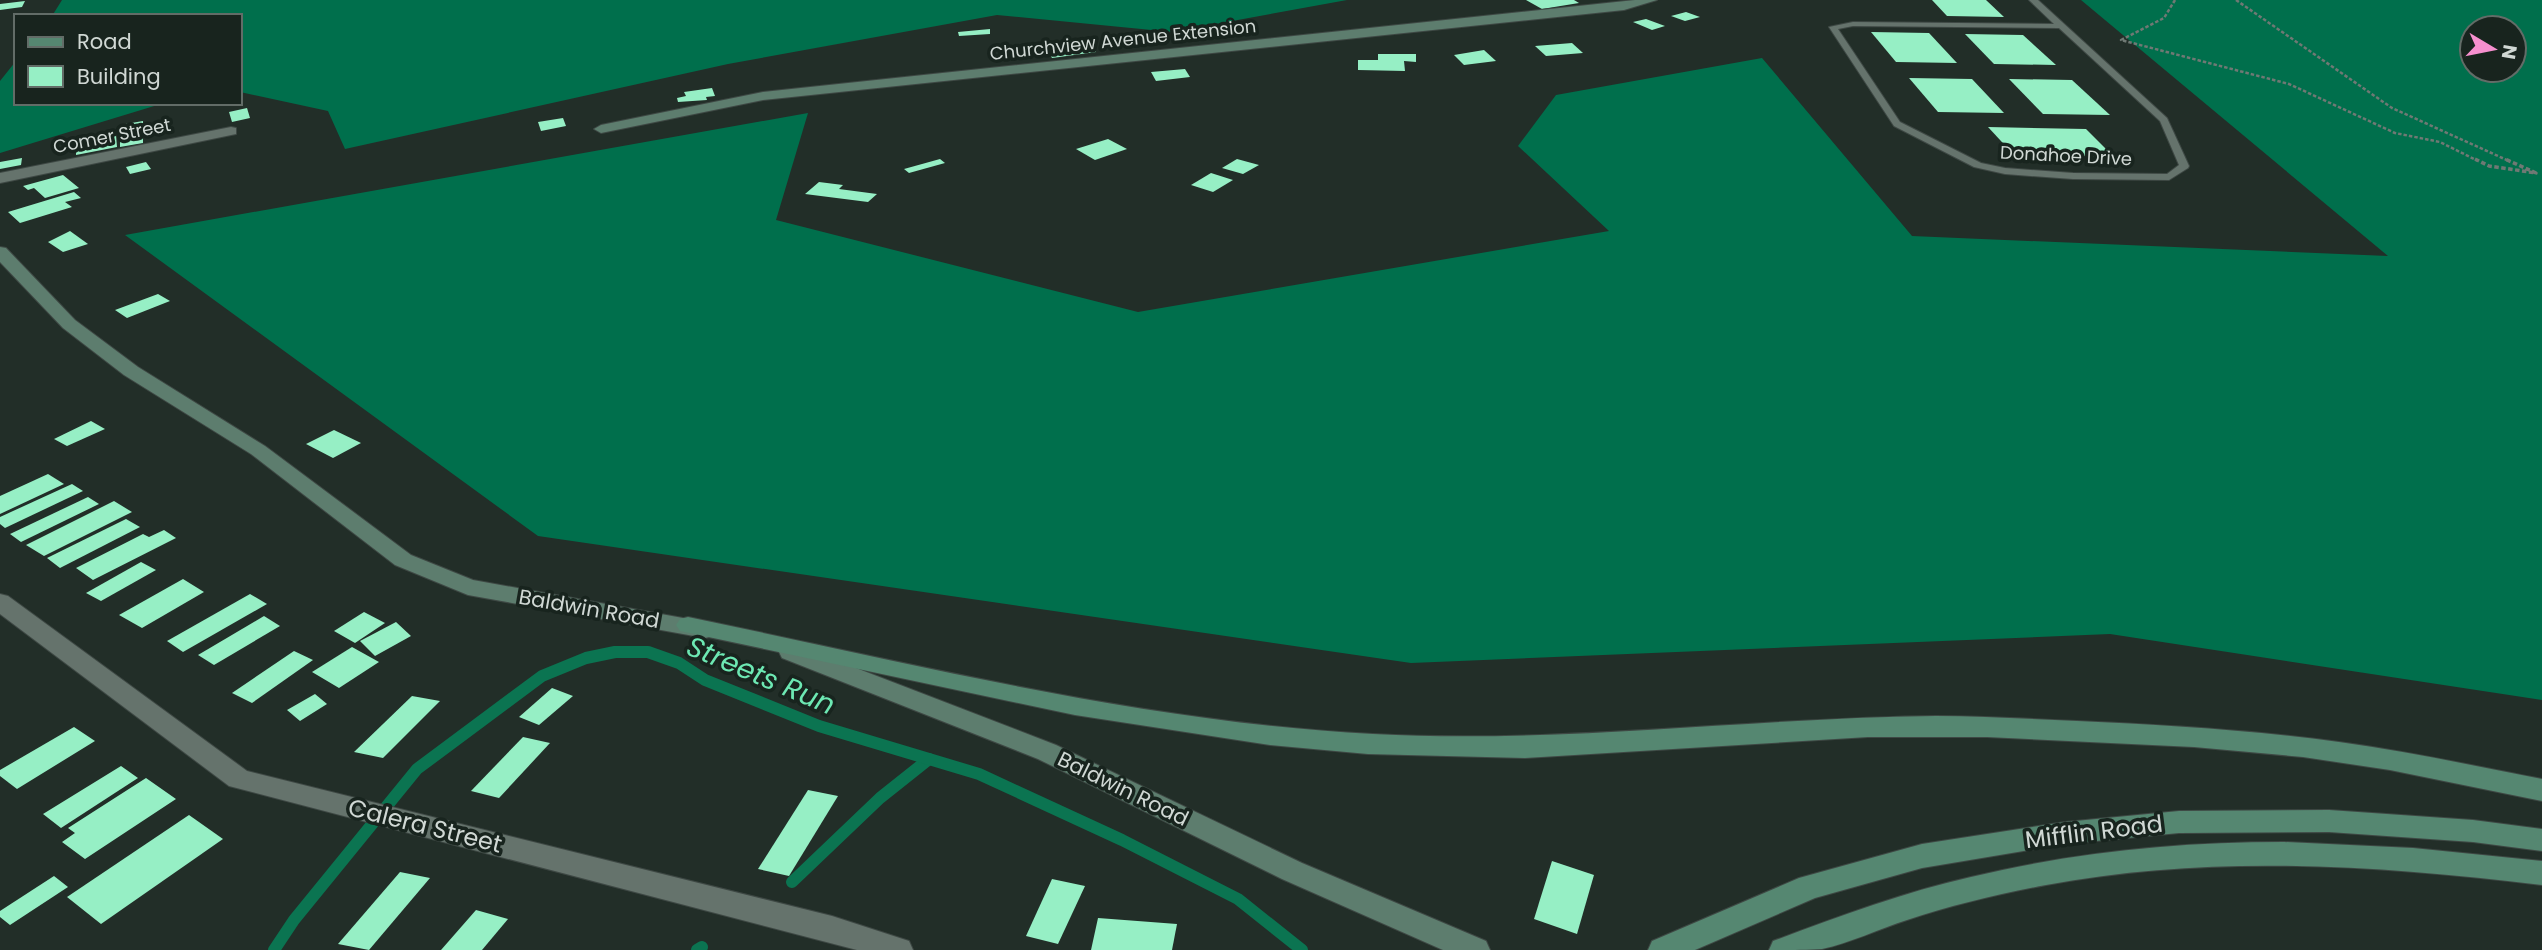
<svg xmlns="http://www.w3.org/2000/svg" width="2542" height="950" font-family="Poppins,sans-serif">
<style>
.forest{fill:#006f4c;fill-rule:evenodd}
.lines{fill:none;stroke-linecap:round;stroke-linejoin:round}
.stream{stroke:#0b7451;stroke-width:12}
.building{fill:#96efc5}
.lane-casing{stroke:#3e4844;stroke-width:2}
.street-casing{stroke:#3e4844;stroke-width:2}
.secondary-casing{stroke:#3e4844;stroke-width:2}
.primary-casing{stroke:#3e4844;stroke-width:2}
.path-far1{stroke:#6f7974;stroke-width:2.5;stroke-dasharray:3.5 2;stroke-linecap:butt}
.path{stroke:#6f7974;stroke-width:3.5;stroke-dasharray:4.5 2.5;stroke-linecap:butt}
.lane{fill:#65736c;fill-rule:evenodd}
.street{fill:#65736c;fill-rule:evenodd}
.secondary{fill:#5d7d6e;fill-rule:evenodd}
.primary{fill:#558771;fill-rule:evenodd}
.labels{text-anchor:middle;stroke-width:7;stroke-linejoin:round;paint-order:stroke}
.far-street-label{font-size:18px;fill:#d0d8d4;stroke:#18241e}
.street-label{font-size:21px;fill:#d0d8d4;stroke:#18241e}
.near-street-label{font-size:24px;fill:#d0d8d4;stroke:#18241e}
.near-water-label{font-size:28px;font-style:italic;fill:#6de8b3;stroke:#18241e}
</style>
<rect width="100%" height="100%" fill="#222e28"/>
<g class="forest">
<polygon points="62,0 1347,0 1172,32 997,15 728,64 345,149 328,111 240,92 240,16 52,16"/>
<path d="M2081,0H2542V700L2110,634L1411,663L538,536L125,235L808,113L776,220L1138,312L1609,231L1518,146L1556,95L1762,58L1912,236L2388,256ZM2514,28V70H2472V28Z"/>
<polygon points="16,61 16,103 164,103 0,153 0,81"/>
</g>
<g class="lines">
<g class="stream">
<polyline points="792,882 880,798 929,759"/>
<polyline points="274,950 294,920 417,769 542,676 586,658 615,652 648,652 679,663 705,680 819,726 979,774 1122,840 1238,899 1302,950"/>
<polyline points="697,950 702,947"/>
</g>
</g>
<g class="building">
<polygon points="1526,0 1574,0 1579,3 1542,9"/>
<polygon points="1932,0 1986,0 2004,17 1947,16"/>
<polygon points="25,1 22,7 0,10 0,4"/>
<polygon points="1686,12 1700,17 1685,21 1671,16"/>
<polygon points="1646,19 1665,26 1652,30 1633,22"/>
<polygon points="990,29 990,34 959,36 958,32"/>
<polygon points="1871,32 1929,33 1957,63 1896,62"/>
<polygon points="1965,34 2023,35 2056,65 1994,64"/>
<polygon points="1572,43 1583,53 1546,56 1535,46"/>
<polygon points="1042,45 1046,53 1026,55 1022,47"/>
<polygon points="1092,46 1096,52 1052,58 1048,51"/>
<polygon points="1484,50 1496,61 1464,65 1454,55"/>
<polygon points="1378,54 1416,54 1416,62 1404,61 1405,71 1358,70 1358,60 1378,60"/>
<polygon points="1185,69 1190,77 1156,81 1151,72"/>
<polygon points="1909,78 1972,79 2004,113 1938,112"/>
<polygon points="2009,79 2072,80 2110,115 2043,114"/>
<polygon points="712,88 715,96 706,97 707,100 678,102 677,98 686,96 684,92"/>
<polygon points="247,108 250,118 232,122 229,112"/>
<polygon points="563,118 566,126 541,131 538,122"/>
<polygon points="143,121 143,143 120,147 120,125"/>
<polygon points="1988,127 2086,129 2114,157 2013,154"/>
<polygon points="116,135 117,147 76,155 76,143"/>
<polygon points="1108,139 1127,149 1095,160 1076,149"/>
<polygon points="22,158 21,165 0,169 0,162"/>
<polygon points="940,159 945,163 909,173 904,169"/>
<polygon points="1237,159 1259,165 1243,174 1222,168"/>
<polygon points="146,162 151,169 130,174 126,167"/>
<polygon points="1211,173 1233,180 1213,192 1191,185"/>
<polygon points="63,175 79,188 45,198 34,188 28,190 23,186"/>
<polygon points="819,182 843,185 839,189 877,194 868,202 805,194"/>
<polygon points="74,192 81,198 65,202 72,207 20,223 8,212"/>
<polygon points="70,231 88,244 63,252 48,242"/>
<polygon points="158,294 170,301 127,318 115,310"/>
<polygon points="91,421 105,429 67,446 54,439"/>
<polygon points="334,430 361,443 333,458 306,444"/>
<polygon points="48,474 64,484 0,514 0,496"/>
<polygon points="72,484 83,491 5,528 0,524 0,517"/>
<polygon points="88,497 99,504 21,542 10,534"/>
<polygon points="114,501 132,512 44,556 26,545"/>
<polygon points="126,519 140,527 60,568 47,558"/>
<polygon points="164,530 176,538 93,580 76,568 143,534 149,537"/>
<polygon points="141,562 156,570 101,601 86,593"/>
<polygon points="183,579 204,592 142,628 119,615"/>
<polygon points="250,594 267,604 183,652 167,641"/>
<polygon points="364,612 385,623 355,643 334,631"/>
<polygon points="264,616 280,626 214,665 198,655"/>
<polygon points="396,622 411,636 375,656 360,641"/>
<polygon points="352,647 379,662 339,688 312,672"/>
<polygon points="294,651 313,660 252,703 232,693"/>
<polygon points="552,688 573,696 539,725 519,717"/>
<polygon points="315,694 327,704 300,721 287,710"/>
<polygon points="412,696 440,701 383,758 354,752"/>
<polygon points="74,727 95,741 17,789 0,776 0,770"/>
<polygon points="523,737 550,743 499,798 471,791"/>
<polygon points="121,766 138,778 61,828 43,814"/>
<polygon points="146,778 176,799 85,859 62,842 75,833 68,828"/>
<polygon points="808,790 838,796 789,876 758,869"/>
<polygon points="189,815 223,839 101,924 67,897"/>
<polygon points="1552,861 1594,875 1577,934 1534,919"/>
<polygon points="400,872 430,878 369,950 338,944"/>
<polygon points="54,876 68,887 10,925 0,917 0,911"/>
<polygon points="1052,879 1085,886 1058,944 1026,936"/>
<polygon points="476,910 508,919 482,950 441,950"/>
<polygon points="1098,918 1177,924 1172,950 1091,950"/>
</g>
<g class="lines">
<g class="lane-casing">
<path id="lane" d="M2029,0H2038L2167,118L2189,166L2188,168L2169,180L2073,179L2005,174L1974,167L1894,126L1829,27L1853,22L2054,24ZM1853,26L2059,28L2160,121L2179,165L2167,174L2073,173L2005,168L1981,163L1900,122L1838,29Z"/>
</g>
<g class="street-casing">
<g id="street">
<polygon points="231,127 236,128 236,134 0,183 0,173"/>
<polygon points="0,594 8,596 247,771 832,916 909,941 913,950 857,950 229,786 0,614"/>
</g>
</g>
<g class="secondary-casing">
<g id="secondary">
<polygon points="1635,0 1657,0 1624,10 763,100 601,133 594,129 601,125 763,92"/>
<polygon points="0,247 6,248 75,320 138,367 265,446 411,555 473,580 705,622 714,624 717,630 714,636 705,638 468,595 395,565 251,454 124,375 63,328 0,262"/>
<polygon points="791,643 1056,745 1302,863 1486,941 1490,950 1443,950 1282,879 1038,759 782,658 779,652 782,646"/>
</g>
</g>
<g class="primary-casing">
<g id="primary">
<path d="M688,617C914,664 1142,722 1373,734C1562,744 1747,718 1936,716C1983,716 2030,719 2077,721C2164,725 2252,730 2339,742C2407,751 2474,766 2542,779V801L2390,770L2303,757L2194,747L1987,737H1868L1525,758L1368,754L1270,745L1075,715L680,631L676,625L680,619Z"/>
<polygon points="2329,810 2473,820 2542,829 2542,851 2473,842 2329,832 2179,833 2065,844 1922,868 1815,898 1695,950 1648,950 1652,941 1799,878 1922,844 2065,822 2179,811"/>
<path d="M2284,842L2413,848L2542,861V885C2376,865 2211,854 2046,885C1999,894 1952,905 1907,920C1879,929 1850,943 1822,949C1806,950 1785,950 1769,950L1773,941C1838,917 1904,892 1971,877C2075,852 2178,842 2284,842Z"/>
</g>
</g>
<g class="path-far1">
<polyline points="2175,0 2164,18 2121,40 2289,84 2395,133 2440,142 2478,161"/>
<polyline points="2236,0 2392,108 2509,161"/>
</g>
<polyline class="path" points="2475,159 2489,166 2536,173 2505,159"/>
<use href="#lane" class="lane"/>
<use href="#street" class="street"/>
<use href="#secondary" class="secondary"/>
<use href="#primary" class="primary"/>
</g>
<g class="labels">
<g class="far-street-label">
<text transform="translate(1123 40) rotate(-6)" y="6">Churchview Avenue Extension</text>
<text transform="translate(112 136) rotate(-11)" y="6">Comer Street</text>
<text transform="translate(2066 156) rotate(3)" y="6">Donahoe Drive</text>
</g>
<g class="street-label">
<text transform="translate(589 609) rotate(10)" y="7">Baldwin Road</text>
<text transform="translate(1123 789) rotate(26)" y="7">Baldwin Road</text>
</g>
<g class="near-street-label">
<text transform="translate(425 826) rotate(14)" y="8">Calera Street</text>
<text transform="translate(2094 832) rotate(-7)" y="8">Mifflin Road</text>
</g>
<g class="near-water-label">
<text transform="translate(761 675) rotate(23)" y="10">Streets Run</text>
</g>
</g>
<rect x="14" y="14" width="228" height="91" fill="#18241e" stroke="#626c67" stroke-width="2"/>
<rect x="28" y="37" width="35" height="10" fill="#558771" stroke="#626c67" stroke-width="2"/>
<text x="77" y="49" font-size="21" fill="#d0d8d4">Road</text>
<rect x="28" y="66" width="35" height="21" fill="#96efc5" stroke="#626c67" stroke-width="2"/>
<text x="77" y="84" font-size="21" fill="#d0d8d4">Building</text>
<g transform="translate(2493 49) rotate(100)"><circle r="33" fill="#18241e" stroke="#626c67" stroke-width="2"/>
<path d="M0-5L12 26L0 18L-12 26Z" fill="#f690cf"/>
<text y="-10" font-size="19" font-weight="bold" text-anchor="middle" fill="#d0d8d4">N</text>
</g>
</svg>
